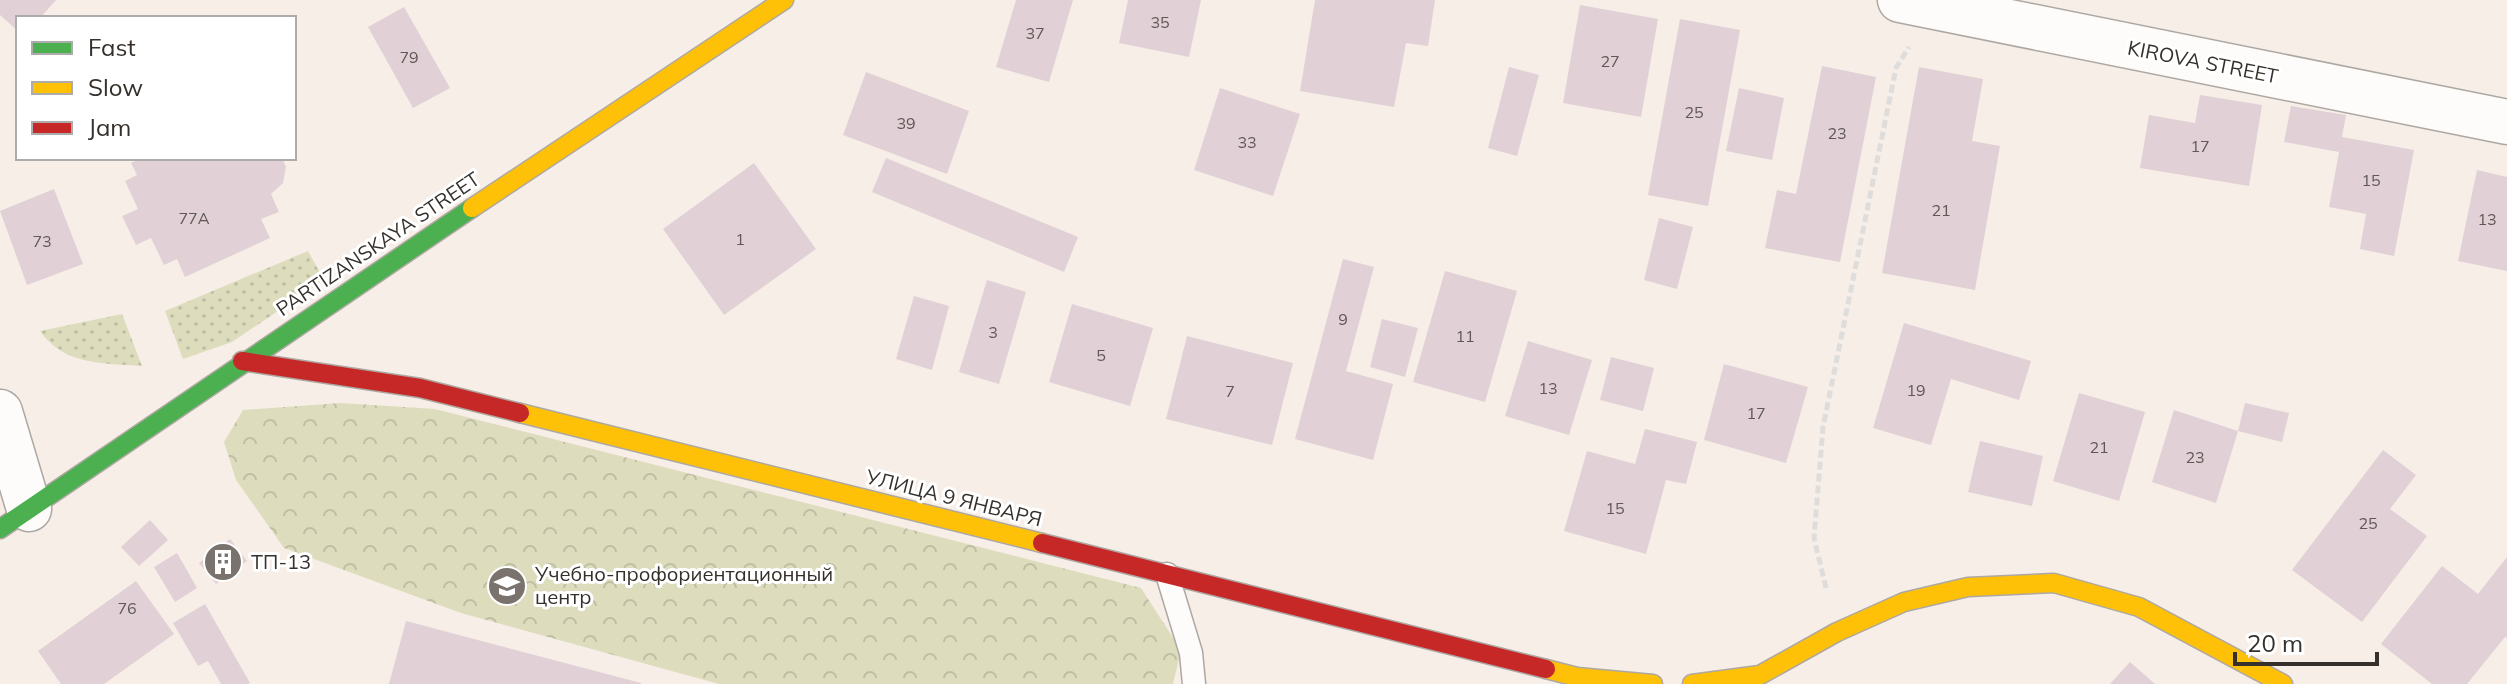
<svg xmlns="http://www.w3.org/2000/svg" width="2507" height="684" font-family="Mulish,sans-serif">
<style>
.grass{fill:url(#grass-dots)}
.forest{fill:url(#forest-crowns)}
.building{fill:#e1d1d6}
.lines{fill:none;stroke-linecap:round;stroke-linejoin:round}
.lane-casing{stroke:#ada8a2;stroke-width:25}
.street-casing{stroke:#ada8a2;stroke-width:47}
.fast-casing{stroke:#ada8a2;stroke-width:21}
.slow-casing{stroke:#ada8a2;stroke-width:21}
.jam-casing{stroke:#ada8a2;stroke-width:21}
.path{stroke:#dfdddb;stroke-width:5;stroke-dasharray:8 4;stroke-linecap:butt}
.lane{stroke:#fefcfb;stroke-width:22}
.street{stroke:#fefcfb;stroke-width:44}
.fast{stroke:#4caf50;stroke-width:18}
.slow{stroke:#ffc107;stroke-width:18}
.jam{stroke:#c62828;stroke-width:18}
.labels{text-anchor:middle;stroke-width:6;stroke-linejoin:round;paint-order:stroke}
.number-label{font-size:16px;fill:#605856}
.street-label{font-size:20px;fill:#35302b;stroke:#fff}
.poi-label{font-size:20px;fill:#35302b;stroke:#fff;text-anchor:start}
</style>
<defs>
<pattern id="grass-dots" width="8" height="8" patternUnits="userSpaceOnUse" patternTransform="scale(2)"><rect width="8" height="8" fill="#ddddbe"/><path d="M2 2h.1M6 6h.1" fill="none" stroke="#bebea3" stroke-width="1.8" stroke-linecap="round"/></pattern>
<pattern id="forest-crowns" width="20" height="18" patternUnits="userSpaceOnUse" patternTransform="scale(2)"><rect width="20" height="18" fill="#ddddbe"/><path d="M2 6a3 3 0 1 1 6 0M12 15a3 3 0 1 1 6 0" fill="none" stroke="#bebea3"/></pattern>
</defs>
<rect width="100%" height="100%" fill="#f6eee7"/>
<g class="grass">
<polygon points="308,251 324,280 232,342 183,359 165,311"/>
<path d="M122,314L142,366C103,363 65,366 40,331Z"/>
</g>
<polygon class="forest" points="341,403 435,409 1141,588 1181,650 1173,684 719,684 461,613 284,548 236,480 224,442 243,410"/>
<g class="building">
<polygon points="0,0 56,0 40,18 18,18 18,31 0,15"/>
<polygon points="1016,0 1073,0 1049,82 996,67"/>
<polygon points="1128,0 1201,0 1189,57 1119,43"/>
<polygon points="1315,0 1435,0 1428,46 1406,43 1394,107 1300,91"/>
<polygon points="1580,5 1658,19 1641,117 1563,103"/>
<polygon points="404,7 450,88 413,108 368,27"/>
<polygon points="1680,19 1740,30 1708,206 1648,195"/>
<polygon points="1822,66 1876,77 1840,262 1765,248 1777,190 1796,194"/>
<polygon points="1509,67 1539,75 1517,156 1488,148"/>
<polygon points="1919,67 1983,79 1972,141 2000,146 1975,290 1882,273"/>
<polygon points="866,72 969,111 947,174 843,135"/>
<polygon points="1220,88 1300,114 1273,196 1194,170"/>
<polygon points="1739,88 1784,98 1772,160 1726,151"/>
<polygon points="2200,95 2262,105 2249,186 2140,168 2149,115 2195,123"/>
<polygon points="2291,106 2346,115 2342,137 2414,150 2394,256 2360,249 2366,214 2329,207 2339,152 2284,142"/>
<polygon points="142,158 282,158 286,167 283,183 271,194 279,212 261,219 270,238 185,277 177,259 164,265 151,238 136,245 122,216 138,209 125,181 137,175 131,163"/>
<polygon points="886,158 1078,237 1064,272 872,192"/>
<polygon points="754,163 816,249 724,315 663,229"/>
<polygon points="2477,170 2507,177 2507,271 2458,261"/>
<polygon points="54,189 83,264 27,285 0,211"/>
<polygon points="1659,218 1693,227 1677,289 1644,280"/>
<polygon points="1343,259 1374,267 1346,371 1393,384 1373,460 1295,439"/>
<polygon points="1445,271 1517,291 1485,402 1413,382"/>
<polygon points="987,280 1026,292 999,384 959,372"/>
<polygon points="914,296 949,306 932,370 896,359"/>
<polygon points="1072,304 1153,328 1130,406 1049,382"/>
<polygon points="1382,319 1418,328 1405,377 1370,367"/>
<polygon points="1904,323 2031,361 2019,400 1951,379 1931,445 1873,428"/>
<polygon points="1187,336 1293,363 1272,445 1166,419"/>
<polygon points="1528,341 1592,360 1569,435 1505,416"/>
<polygon points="1611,357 1654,368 1643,411 1600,400"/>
<polygon points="1724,364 1808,387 1786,463 1704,440"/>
<polygon points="2079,393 2145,412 2119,501 2053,481"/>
<polygon points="2245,403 2289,413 2282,442 2238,431"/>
<polygon points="2174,410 2238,431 2216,503 2152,482"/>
<polygon points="1645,429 1697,442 1686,484 1666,480 1646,554 1564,531 1587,451 1635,464"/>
<polygon points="1980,441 2043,456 2032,506 1968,492"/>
<polygon points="2383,450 2416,475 2390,509 2427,536 2362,622 2292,570"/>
<polygon points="150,520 168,540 139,566 121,547"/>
<polygon points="230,539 247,561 216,584 199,563"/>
<polygon points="177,553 197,588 175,602 154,567"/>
<polygon points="2507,557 2507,638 2505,637 2467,684 2432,684 2381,644 2442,566 2478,594"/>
<polygon points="136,581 174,634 104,684 61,684 38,651"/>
<polygon points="205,604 250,683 248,684 221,684 208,661 198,666 173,623"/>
<polygon points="406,621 641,683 641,684 389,684"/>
<polygon points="2130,662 2155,684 2110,684"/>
</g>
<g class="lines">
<g class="lane-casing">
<polyline id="lane" points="1167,574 1191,653 1194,684"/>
</g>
<g class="street-casing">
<g id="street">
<polyline points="1900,0 2507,122"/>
<polyline points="0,412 29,509"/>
</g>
</g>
<g class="fast-casing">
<polyline id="fast" points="0,529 472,208"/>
</g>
<g class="slow-casing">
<g id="slow">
<polyline points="472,208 784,0"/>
<polyline points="520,413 1042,543"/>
<polyline points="1546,669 1577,677 1653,684"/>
<polyline points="1692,684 1760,675 1837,632 1904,602 1968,587 2054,583 2139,607 2283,684"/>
</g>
</g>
<g class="jam-casing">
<g id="jam">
<polyline points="242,361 420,388 520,413"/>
<polyline points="1042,543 1546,669"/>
</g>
</g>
<polyline class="path" points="1826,588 1814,538 1823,427 1896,68 1909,47"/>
<use href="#lane" class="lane"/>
<use href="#street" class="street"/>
<use href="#fast" class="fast"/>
<use href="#slow" class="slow"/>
<use href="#jam" class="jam"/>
</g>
<defs>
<g id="building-disc" transform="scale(2)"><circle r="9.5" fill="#79726d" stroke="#fff"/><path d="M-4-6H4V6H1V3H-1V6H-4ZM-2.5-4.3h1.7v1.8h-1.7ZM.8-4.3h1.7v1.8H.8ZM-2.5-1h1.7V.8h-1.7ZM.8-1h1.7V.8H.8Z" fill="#fff"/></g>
<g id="school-disc" transform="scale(2)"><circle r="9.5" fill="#79726d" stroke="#fff"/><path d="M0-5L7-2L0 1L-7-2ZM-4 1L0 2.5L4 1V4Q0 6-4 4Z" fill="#fff"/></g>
</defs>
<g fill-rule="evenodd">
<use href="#building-disc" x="223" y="562"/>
<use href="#school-disc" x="507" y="586"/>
</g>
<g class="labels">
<g class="number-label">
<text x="1160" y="28">35</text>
<text x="1035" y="39">37</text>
<text x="409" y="63">79</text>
<text x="1610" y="67">27</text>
<text x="1694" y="118">25</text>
<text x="906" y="129">39</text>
<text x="1837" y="139">23</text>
<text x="1247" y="148">33</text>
<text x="2200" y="152">17</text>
<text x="2371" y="186">15</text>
<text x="1941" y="216">21</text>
<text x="194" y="224">77А</text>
<text x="2487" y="225">13</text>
<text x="740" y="245">1</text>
<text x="42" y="247">73</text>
<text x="1343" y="325">9</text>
<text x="993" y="338">3</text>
<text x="1465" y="342">11</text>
<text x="1101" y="361">5</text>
<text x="1548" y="394">13</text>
<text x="1916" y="396">19</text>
<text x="1230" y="397">7</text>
<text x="1756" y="419">17</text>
<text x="2099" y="453">21</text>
<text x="2195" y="463">23</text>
<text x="1615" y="514">15</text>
<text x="2368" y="529">25</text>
<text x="127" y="614">76</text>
</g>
<g class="street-label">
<text transform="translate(2203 62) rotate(11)" y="7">KIROVA STREET</text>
<text transform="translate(378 244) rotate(-34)" y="7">PARTIZANSKAYA STREET</text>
<text transform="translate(954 498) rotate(14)" y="7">УЛИЦА 9 ЯНВАРЯ</text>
</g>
<g class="poi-label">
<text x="251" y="569">ТП-13</text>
<text x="535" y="581">Учебно-профориентационный<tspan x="535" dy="23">центр</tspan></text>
</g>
</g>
<rect x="16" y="16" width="280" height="144" fill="#ffffff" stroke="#aeacaa" stroke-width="2"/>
<rect x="32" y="42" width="40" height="12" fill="#4caf50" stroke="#aeacaa" stroke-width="2"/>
<text x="88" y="56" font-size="24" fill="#35302b">Fast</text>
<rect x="32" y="82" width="40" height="12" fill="#ffc107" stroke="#aeacaa" stroke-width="2"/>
<text x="88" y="96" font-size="24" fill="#35302b">Slow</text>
<rect x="32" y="122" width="40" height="12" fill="#c62828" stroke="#aeacaa" stroke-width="2"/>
<text x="88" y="136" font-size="24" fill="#35302b">Jam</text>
<path d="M2235 652v12h142v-12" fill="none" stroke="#35302b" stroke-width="4"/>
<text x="2247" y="652" font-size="24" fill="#35302b" stroke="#ffffff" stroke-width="6" paint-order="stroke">20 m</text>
</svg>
